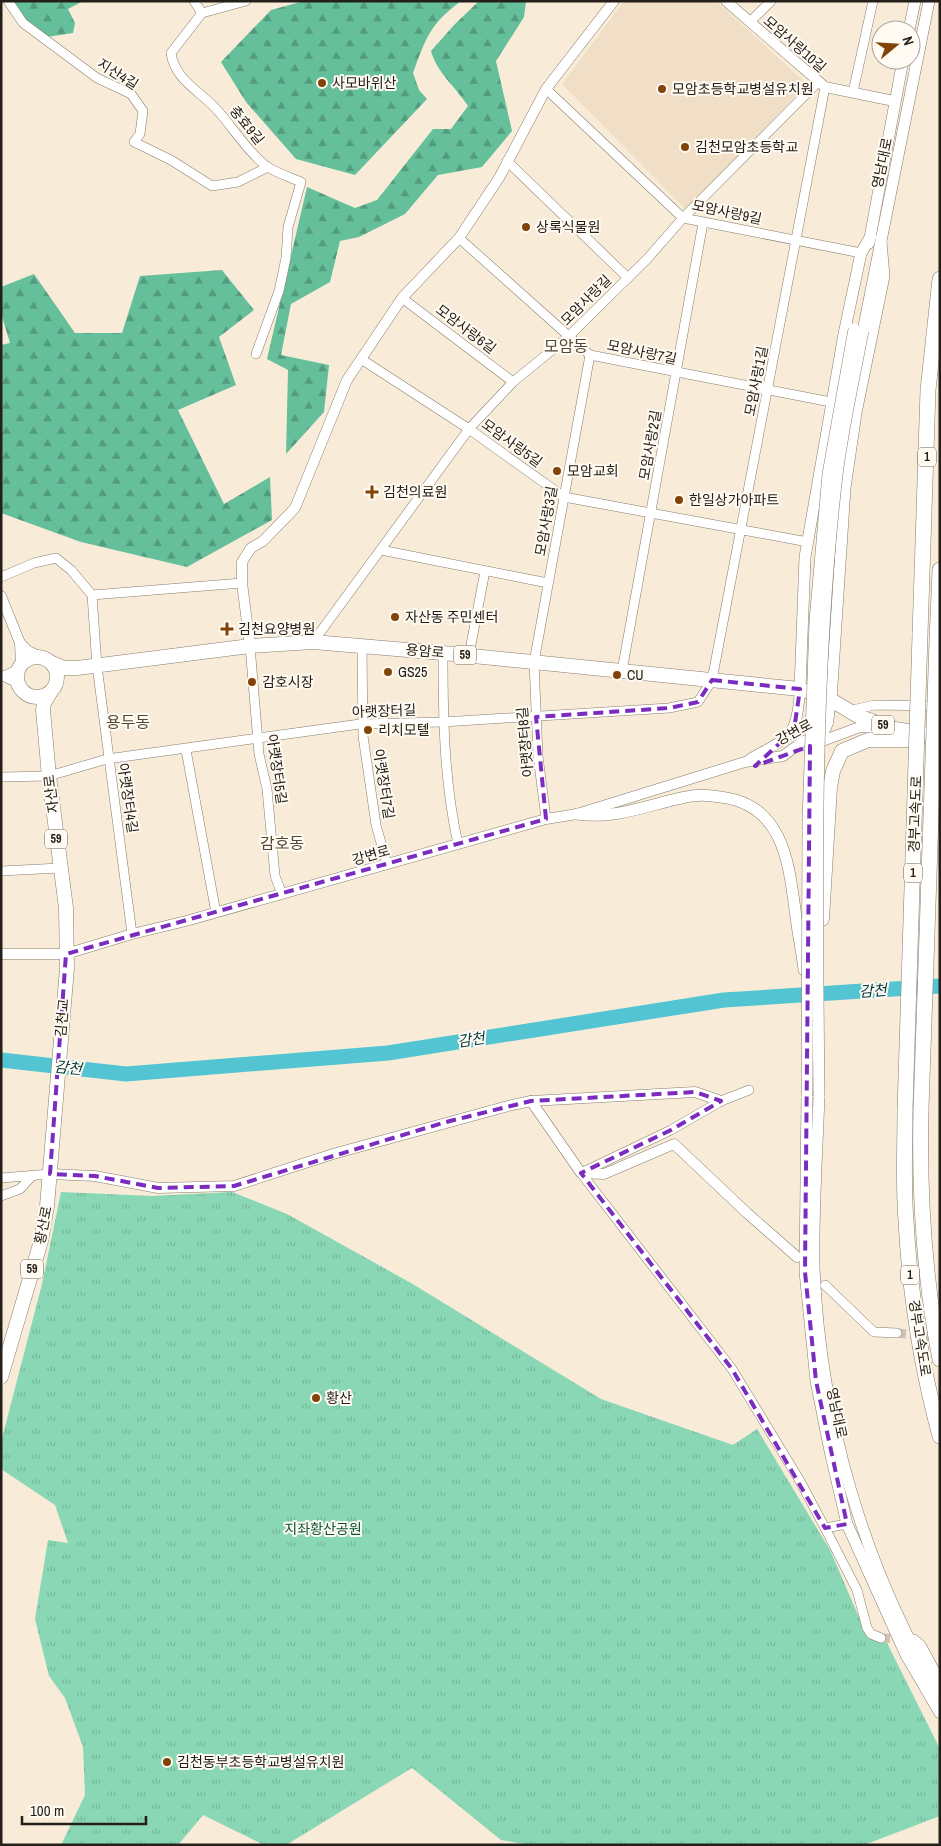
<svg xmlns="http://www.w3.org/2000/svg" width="941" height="1846" font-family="'Archivo Narrow','Noto Sans KR',sans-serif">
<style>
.built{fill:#f0dfc6}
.grass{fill:url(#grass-tufts)}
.forest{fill:url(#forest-firs)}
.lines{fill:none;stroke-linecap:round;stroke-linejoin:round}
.river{stroke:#53c4d2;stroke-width:15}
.minor-tunnel{stroke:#cec3b3;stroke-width:9;stroke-dasharray:9 4.5;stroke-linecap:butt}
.minor-casing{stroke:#877c6b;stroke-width:10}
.tertiary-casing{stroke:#877c6b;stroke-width:11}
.secondary-casing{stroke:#877c6b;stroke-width:12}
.primary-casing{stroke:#877c6b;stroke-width:15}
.motorway-casing{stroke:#877c6b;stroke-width:16}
.minor{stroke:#fff;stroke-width:9}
.tertiary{stroke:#fff;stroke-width:10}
.secondary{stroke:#fff;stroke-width:11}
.primary{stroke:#fff;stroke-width:14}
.motorway{stroke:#fff;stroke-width:15}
.secondary-bridge-casing{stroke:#877c6b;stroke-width:12;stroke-linecap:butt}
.motorway-bridge-casing{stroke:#877c6b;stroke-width:16;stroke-linecap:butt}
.secondary-bridge{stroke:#fff;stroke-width:11}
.motorway-bridge{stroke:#fff;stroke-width:15}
.marked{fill:none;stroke:#7b2cbf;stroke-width:4;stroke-dasharray:10 6;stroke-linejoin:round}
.poi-dot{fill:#824306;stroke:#fffaf2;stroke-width:2}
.labels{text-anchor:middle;stroke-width:4;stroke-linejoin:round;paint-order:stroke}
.shield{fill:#fffaf2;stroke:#66615a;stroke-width:1}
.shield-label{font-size:12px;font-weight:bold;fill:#242019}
.street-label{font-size:14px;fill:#242019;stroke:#fffaf2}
.poi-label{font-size:14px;fill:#242019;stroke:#fffaf2;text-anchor:start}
.park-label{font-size:14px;fill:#06523a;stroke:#fffaf2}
.water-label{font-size:15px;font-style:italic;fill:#023a40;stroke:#fffaf2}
.quarter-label{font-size:16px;fill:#524838;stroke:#fffaf2}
</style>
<defs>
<pattern id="grass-tufts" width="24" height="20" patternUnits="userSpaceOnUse" patternTransform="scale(1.25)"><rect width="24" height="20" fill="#8ad7b5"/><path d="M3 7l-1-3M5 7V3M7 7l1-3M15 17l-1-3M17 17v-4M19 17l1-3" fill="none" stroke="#77b89b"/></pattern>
<pattern id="forest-firs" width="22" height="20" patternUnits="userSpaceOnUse" patternTransform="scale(1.25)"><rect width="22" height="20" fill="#65bf9a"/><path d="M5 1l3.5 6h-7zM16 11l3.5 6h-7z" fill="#539b7d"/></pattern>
</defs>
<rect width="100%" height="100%" fill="#f8ecd9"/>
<polygon class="built" points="624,1 716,1 807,84 686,210 562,84"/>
<polygon class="grass" points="61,1192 152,1196 232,1192 287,1214 411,1283 601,1399 733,1445 757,1429 830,1550 867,1636 887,1643 940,1749 940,1816 864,1845 531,1845 501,1840 412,1768 286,1845 264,1845 203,1815 178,1845 61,1845 85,1795 83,1747 65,1698 49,1676 35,1619 48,1540 68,1543 55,1505 1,1469 1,1442 42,1284"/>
<g class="forest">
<polygon points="14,1 83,1 68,9 75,23 73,33 47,37 20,16"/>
<path d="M304,1H461C430,24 426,38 413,73L419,90L427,99L355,175L296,159L246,102L221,62L271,10Z"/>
<path d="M479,1H526L524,17L496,61L512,131L482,167L438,175L405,214L359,237L340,241L330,282L291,304L281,355L329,365L324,412L286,454L288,370L267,359L307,187L355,208L377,200L433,129H451L468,106C455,86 437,73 431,51L455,24Z"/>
<polygon points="222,270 254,310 219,337 236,385 178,410 224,504 270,477 272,520 187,567 81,542 1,513 1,345 10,343 1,313 1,287 34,274 75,333 122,333 140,276"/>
</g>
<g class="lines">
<polyline class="river" points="1,1060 126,1074 388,1053 724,1000 940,986"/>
<g class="minor-tunnel">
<polyline points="897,1333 939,1338"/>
<polyline points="881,1638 903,1639"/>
</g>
<g class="minor-casing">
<g id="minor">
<polyline points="8,1 23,23 97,78 131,94 143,111 140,134 134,142 171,160 212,186 238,182 268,167"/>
<polyline points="194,1 202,13"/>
<path d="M246,1L202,13L171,53C175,81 201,91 218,111C235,130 246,150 266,166C276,173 290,177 301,182L288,227L286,258L279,291L256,354"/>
<polyline points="750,22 771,1"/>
<polyline points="546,89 683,218 861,253"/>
<polyline points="853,92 873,1"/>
<polyline points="507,161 628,278"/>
<polyline points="459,238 590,355 831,402"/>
<polyline points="402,298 513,382"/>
<polyline points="361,359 469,429 564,497 808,542"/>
<polyline points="381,550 548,583"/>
<polyline points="1,577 34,563 56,558 71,570 92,595 97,666 132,934"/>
<polyline points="92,595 242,583"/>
<polyline points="313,642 469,429 513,382 568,337 648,258 683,218 818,82"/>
<polyline points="250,646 259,754 267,789 275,876 282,894"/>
<polyline points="362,646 363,736 376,825 387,864"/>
<path d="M443,653C443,718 444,781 458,844"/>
<polyline points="469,655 485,571"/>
<polyline points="622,671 703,223"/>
<polyline points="1,677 17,670"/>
<polyline points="5,677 17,683"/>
<polyline points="848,711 874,705 940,706"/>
<polyline points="186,750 216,913"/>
<polyline points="1,777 49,776 107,759 360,724 443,722 669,708 698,702 712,680 825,87"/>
<polyline points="546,819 538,756 534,662 590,355"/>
<polyline points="1,871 60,868"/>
<polyline points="749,1090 721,1101 671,1130 581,1173 732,1369 800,1481 825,1528 847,1524"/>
<polyline points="1,1178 50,1174"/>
<polyline points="1,1196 20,1189 32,1176"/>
<polyline points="825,1285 874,1332 897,1333"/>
<polyline points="825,1528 857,1590 867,1628 871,1634 881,1638"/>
<polyline points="914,1639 921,1645 940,1680"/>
</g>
</g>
<g class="tertiary-casing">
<g id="tertiary">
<polyline points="726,1 825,87 894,101"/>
<polyline points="1,596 20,643 21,664"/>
<polyline points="20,643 28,651 39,656"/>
<polyline points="250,646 242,583 242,562 251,548 263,541 295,508 347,380 402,298 459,238 499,178 546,89 614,1"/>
<polyline points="814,744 860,727 881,728"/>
<path d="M750,759C790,736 797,738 800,689"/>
<polyline points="1,954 66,954 132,934 186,921 546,819 577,814 745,762 783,756 802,742 824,732 828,723 831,700"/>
<polyline points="531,1101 581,1173 604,1174 674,1144 747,1213 797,1257"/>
<polyline points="50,1174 95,1176 158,1188 234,1186 333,1154 512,1105 531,1101 695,1092 721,1101"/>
</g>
</g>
<g class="secondary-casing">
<g id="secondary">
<polyline points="909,30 915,1"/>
<polyline points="869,243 903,60"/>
<polyline points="863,331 929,1"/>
<polyline points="800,689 805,557 844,334 861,253 871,236"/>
<polyline points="831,700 845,488 856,413 884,276 881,242"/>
<path d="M577,814C615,820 650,804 686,797C697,794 709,795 720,797C785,804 789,866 796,917C798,934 802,952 804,970"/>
<polyline points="807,1096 805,1272 816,1381 830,1451 847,1524 906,1655 940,1713"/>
<path d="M819,1096C817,1153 813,1210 814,1267C820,1416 863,1567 940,1695"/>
</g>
</g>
<g class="primary-casing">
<g id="primary">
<circle cx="37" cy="677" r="20"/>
<polyline points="52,663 64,668 77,668 250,646 313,642 443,653 800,689 831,700 858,716 895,729 940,736"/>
<polyline points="822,919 830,787 833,771 842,751 868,740 918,740"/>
<polyline points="1,1377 41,1241 47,1206 67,968 66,908 49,776 43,710 44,703 50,693"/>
</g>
</g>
<g class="motorway-casing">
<g id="motorway">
<polyline points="920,635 928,390 940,279"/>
<polyline points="937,641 940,570"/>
<path d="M921,1109C919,1193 924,1277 940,1359"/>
<path d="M905,1110C905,1147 903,1184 906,1221C910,1294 921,1366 940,1436"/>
</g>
</g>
<use href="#minor" class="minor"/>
<use href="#tertiary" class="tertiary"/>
<use href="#secondary" class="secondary"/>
<use href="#primary" class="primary"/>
<use href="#motorway" class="motorway"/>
<g class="secondary-bridge-casing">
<g id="secondary-bridge">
<polyline points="807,1096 808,821 815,621 828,474 854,329"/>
<path d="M819,1096C817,890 813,681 837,475C843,427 854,379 863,331"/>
</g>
</g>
<g class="motorway-bridge-casing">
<g id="motorway-bridge">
<polyline points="921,1109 937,641"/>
<polyline points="905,1110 920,635"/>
</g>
</g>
<use href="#secondary-bridge" class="secondary-bridge"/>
<use href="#motorway-bridge" class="motorway-bridge"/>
</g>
<path class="marked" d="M712,680L800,689L794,730L755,766L810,746L805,1272L816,1381L847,1524L825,1528L732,1369L581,1173L671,1130L721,1101L695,1092L531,1101L446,1122L234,1186L158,1188L95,1176L50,1174L66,954L546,819L536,717L669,708L698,702Z"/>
<g class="poi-dot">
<circle cx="322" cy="83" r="5"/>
<circle cx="662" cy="89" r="5"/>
<circle cx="685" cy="147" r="5"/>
<circle cx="526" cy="227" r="5"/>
<circle cx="557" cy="471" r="5"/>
<path d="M369.5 484.5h5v5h5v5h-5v5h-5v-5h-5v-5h5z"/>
<circle cx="679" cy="500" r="5"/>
<circle cx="395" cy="617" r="5"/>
<path d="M224.5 621.5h5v5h5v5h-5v5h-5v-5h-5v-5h5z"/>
<circle cx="388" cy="672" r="5"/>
<circle cx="617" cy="675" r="5"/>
<circle cx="252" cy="682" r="5"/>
<circle cx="368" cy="730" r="5"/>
<circle cx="316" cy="1398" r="5"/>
<circle cx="167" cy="1762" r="5"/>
</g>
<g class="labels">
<g class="shield">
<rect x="918" y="447.5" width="18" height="19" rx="4"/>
<rect x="454" y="645.5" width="22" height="19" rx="4"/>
<rect x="872" y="715.5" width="22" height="19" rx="4"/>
<rect x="45" y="829.5" width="22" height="19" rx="4"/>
<rect x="904" y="863.5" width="18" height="19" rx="4"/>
<rect x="21" y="1259.5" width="22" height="19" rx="4"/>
<rect x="901" y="1265.5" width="18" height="19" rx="4"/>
</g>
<g class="shield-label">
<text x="927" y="461">1</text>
<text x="465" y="659">59</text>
<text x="883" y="729">59</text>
<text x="56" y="843">59</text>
<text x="913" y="877">1</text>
<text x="32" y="1273">59</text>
<text x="910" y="1279">1</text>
</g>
<g class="street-label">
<text transform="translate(795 44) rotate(41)" y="5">모암사랑10길</text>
<text transform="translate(118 74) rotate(32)" y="5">지산4길</text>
<text transform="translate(247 125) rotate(51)" y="5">충효9길</text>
<text transform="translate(882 163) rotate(-78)" y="5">영남대로</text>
<text transform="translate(727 212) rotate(12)" y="5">모암사랑9길</text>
<text transform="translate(586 300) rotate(-45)" y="5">모암사랑길</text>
<text transform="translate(466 329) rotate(37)" y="5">모암사랑6길</text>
<text transform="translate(642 352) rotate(12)" y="5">모암사랑7길</text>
<text transform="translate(756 381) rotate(-79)" y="5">모암사랑1길</text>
<text transform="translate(512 443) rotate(36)" y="5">모암사랑5길</text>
<text transform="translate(650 445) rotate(-80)" y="5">모암사랑2길</text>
<text transform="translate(546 521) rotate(-80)" y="5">모암사랑3길</text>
<text transform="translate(425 651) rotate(5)" y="5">용암로</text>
<text transform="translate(384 711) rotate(-2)" y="5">아랫장터길</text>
<text transform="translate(794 732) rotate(-28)" y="5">강변로</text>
<text transform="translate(525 742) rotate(-95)" y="5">아랫장터8길</text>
<text transform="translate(277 769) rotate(82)" y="5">아랫장터5길</text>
<text transform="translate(384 784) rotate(81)" y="5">아랫장터7길</text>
<text transform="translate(51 794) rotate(-97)" y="5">자산로</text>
<text transform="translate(128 798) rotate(82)" y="5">아랫장터4길</text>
<text transform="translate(915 814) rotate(-88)" y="5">경부고속도로</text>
<text transform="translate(371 855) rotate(-16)" y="5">강변로</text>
<text transform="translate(62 1018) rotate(-85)" y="5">김천교</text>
<text transform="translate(43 1225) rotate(-79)" y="5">황산로</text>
<text transform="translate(920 1338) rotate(81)" y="5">경부고속도로</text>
<text transform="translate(837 1413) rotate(78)" y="5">영남대로</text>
</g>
<g class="poi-label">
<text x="332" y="88">사모바위산</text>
<text x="672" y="94">모암초등학교병설유치원</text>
<text x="695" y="152">김천모암초등학교</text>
<text x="536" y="232">상록식물원</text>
<text x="567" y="476">모암교회</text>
<text x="383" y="497">김천의료원</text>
<text x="689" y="505">한일상가아파트</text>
<text x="405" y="622">자산동 주민센터</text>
<text x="238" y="634">김천요양병원</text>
<text x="398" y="677">GS25</text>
<text x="627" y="680">CU</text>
<text x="262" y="687">감호시장</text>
<text x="378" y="735">리치모텔</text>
<text x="326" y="1403">황산</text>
<text x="177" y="1767">김천동부초등학교병설유치원</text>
</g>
<g class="park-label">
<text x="323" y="1534">지좌황산공원</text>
</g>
<g class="water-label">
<text transform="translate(873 991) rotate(-4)" y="5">감천</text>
<text transform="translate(471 1040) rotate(-9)" y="5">감천</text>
<text transform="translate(68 1068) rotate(6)" y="5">감천</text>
</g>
<g class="quarter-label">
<text x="566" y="352">모암동</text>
<text x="128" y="728">용두동</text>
<text x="282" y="849">감호동</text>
</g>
</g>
<rect width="941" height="1846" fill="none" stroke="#242019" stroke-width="5"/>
<g transform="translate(896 45) rotate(72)"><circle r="24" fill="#fffaf2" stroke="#a7a39b"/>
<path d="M0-4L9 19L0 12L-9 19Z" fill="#824306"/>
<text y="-8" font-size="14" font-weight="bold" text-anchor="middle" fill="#242019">N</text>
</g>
<path d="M22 1816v8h124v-8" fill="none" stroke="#242019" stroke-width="2.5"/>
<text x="30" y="1816" font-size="15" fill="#242019" stroke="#fffaf2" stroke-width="4" paint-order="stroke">100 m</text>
</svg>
